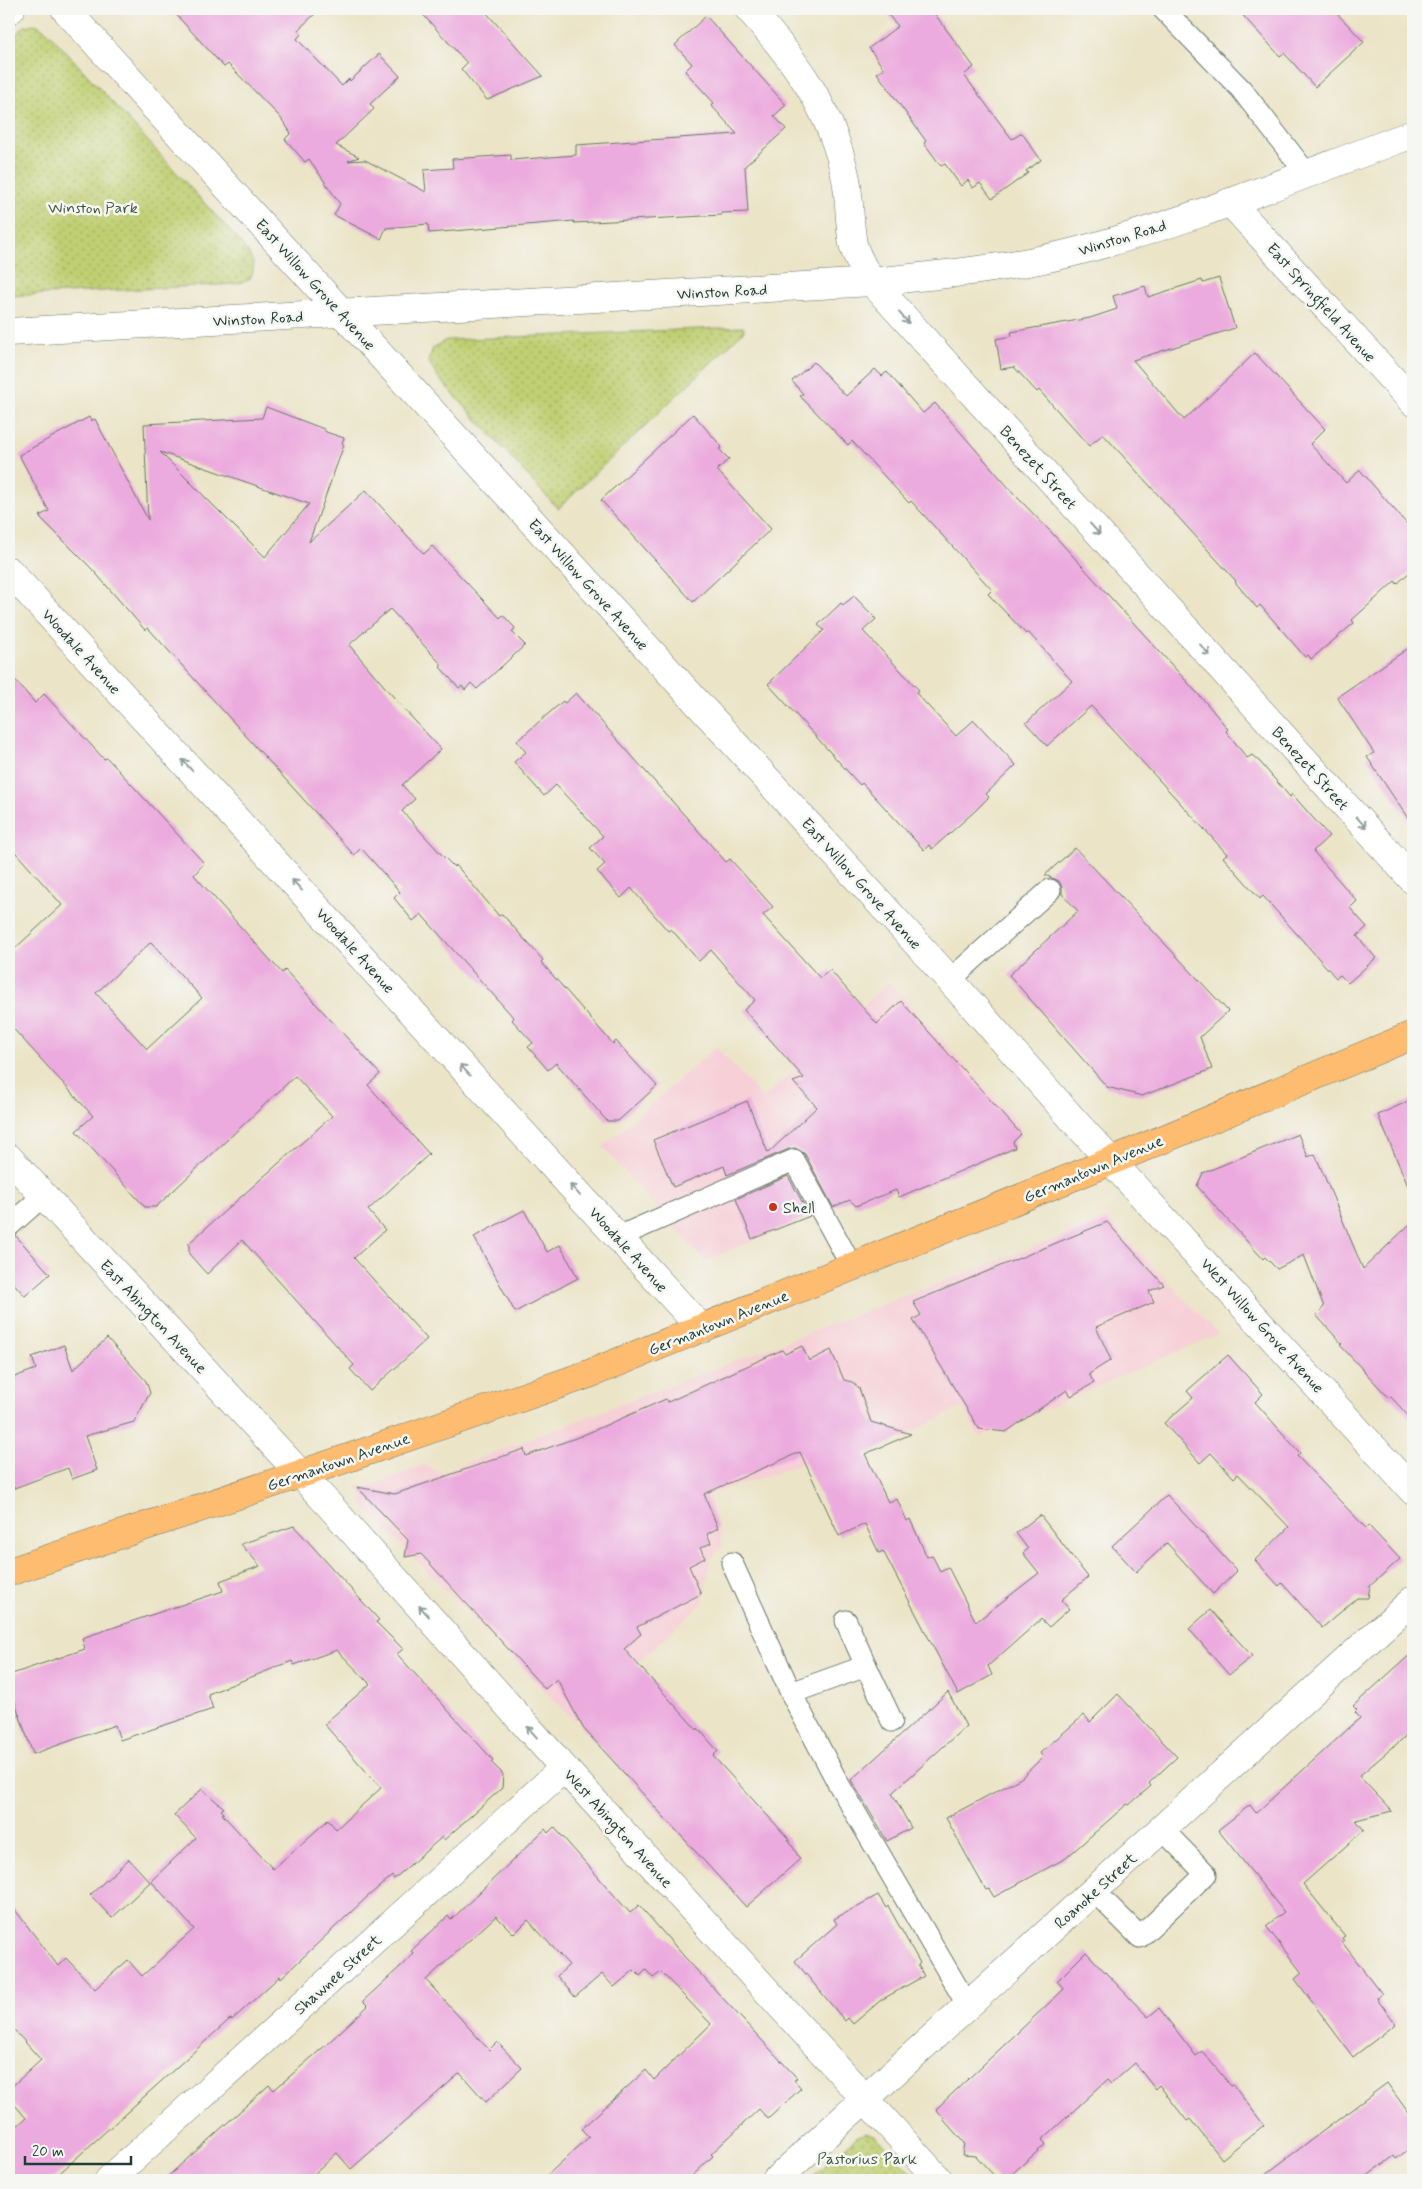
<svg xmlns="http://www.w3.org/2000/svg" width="1422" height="2189" font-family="Mynerve,sans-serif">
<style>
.built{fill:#f6cfd7}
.grass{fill:url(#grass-dots);stroke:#708653}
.building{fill:#ecabde;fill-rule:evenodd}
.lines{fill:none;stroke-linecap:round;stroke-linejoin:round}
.service-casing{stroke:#667767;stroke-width:23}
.minor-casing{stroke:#667767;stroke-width:29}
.primary-casing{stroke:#667767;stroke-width:29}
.service{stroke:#fff;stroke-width:21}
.minor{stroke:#fff;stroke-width:28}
.primary{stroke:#febc70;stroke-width:28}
.oneway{stroke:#8f9e9a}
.poi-dot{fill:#c8321e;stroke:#f6f6f2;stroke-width:2}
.labels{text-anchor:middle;stroke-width:5;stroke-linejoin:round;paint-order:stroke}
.park-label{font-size:16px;fill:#3f5a40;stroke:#f6f6f2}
.street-label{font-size:16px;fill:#1f3d34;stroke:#f6f6f2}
.poi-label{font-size:16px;fill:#1f3d34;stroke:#f6f6f2;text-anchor:start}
</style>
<defs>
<pattern id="grass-dots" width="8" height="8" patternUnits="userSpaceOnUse" patternTransform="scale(1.25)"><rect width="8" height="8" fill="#c0cf72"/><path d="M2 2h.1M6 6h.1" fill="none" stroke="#9ba95e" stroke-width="1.8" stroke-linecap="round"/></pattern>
</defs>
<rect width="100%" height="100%" fill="#f6f6f2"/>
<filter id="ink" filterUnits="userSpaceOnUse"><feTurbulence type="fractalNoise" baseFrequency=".02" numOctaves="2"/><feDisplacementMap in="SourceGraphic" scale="10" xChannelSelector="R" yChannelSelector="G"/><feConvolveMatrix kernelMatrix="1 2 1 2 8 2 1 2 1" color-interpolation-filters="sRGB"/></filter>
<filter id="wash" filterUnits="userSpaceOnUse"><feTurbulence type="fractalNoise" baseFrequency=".0096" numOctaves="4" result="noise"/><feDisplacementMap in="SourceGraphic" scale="20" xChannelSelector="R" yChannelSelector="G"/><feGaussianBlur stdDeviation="1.12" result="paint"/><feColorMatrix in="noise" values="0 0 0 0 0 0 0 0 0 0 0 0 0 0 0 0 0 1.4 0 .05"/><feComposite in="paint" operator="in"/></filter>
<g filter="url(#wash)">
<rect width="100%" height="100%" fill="#ebe4c7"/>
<g class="built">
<polygon points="889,982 1022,1128 705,1261 603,1147 716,1047 763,1099"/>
<polygon points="1107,1219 1218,1334 980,1437 962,1407 844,1464 819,1458 709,1495 723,1545 710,1559 703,1603 573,1720 363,1506 361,1500 366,1488 424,1465 441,1473"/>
</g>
<g class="grass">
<path d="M36,24L48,32L240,242C250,255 259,265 249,280L236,284L9,296V40L25,26Z"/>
<polygon points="744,327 744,331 558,509 437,376 428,361 433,348 446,340"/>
<polygon points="866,2133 875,2135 917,2180 809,2180 856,2137"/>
</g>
<g id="blocks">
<g class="building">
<polygon points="171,9 320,9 298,30 301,34 297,39 342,86 349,79 350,81 379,54 400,76 370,104 374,109 336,145 359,157 348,161 365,160 426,192 424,170 453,168 452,159 511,155 511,160 576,155 576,145 737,134 711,105 714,103 685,71 692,64 675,45 706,16 786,105 774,116 786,129 745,166 748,212 721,213 722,215 574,223 574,221 429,233 428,224 386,228 381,239 334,215 340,204 309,159 305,162 285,139 291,133 280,117 228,64 224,67"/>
<polygon points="418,9 483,9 543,76 487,100 461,69 467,63"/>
<polygon points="883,9 931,9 974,67 964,75 1012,139 1022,133 1041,160 1026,171 1028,173 992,199 980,183 973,188 968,180 961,186 945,164 941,166 924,143 926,141 877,73 884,69 869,48 898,26"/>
<polygon points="1237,9 1333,9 1364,42 1315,87 1284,53 1280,56"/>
<polygon points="1219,278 1235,328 1133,360 1184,420 1255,353 1325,429 1310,444 1346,483 1360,470 1413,531 1413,569 1397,584 1395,581 1352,620 1354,623 1311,659 1308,655 1305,657 1260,605 1257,608 1235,582 1236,581 1103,434 1089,446 1039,390 1037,392 1014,367 1001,369 996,339 1012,336 1011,332 1090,318 1117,309 1113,296 1145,286 1148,297 1202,280 1203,283"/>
<polygon points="814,362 846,396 875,369 882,376 887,372 923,413 935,403 1016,496 1052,533 1208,705 1228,729 1226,731 1247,758 1252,755 1260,762 1290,797 1292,794 1329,836 1313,851 1357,901 1350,908 1367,927 1357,936 1376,958 1348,983 1340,975 1336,978 1263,896 1260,899 1223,857 1227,854 1091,706 1047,746 1026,723 1072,681 1028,632 1026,634 988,594 992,590 911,501 909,503 852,441 848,445 800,396 803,394 792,381"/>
<path d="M266,407L324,429L326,432L344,438L342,443L344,445L309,542L366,490L424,554L432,546L500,618L503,615L515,628L512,632L525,645L477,689L471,683L465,690L462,686L459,688L440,667L442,665L390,609L349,645L402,707L441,749L402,785L415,799L402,811L442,855L454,867L456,865L499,916L502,914L543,960L541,962L613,1044L616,1041L657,1086L618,1121H607L556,1063L548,1070L528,1047L533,1043L512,1020L514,1018L421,914L413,921L394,898L400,892L361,848L354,855L148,628L145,630L92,569L39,516L49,511L19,455L89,417L91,421L95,419L148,520L144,424L262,418ZM160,452L309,504L265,557Z"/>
<polygon points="693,414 722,447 719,449 729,459 717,470 771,529 693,602 601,500"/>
<polygon points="854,596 876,619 863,631 919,690 916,693 956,736 974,720 1016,765 986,794 989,797 975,811 932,849 929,845 924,850 862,783 860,785 768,684 824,630 818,625 841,603 843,605"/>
<polygon points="1413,645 1413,826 1367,757 1374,753 1337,697"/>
<path d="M9,673L35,703L44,694L104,759L107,758L204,863L194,875L282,973L285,970L380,1074L368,1085L429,1154L368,1210L385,1230L354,1258L427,1339L370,1391L350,1369L354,1365L242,1240L207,1274L189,1254V1243L332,1116L295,1076L156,1207H145L76,1131L93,1116L9,1024V954L62,905L9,845ZM151,942L202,998L147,1049L96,993Z"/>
<polygon points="576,693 726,862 730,859 773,907 763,915 820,978 830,970 877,1024 901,1001 1021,1134 1013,1142 1015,1148 899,1197 896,1190 856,1206 850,1200 833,1207 805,1154 795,1148 789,1149 727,1175 724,1166 673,1187 653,1140 747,1101 768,1153 817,1107 793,1082 804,1078 744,1010 755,1000 729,971 711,950 699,961 671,929 668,931 631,888 621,898 597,871 605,864 590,848 603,836 556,785 544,796 514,762 526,752 517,741 563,701 565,703"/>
<polygon points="1075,848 1228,1011 1200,1037 1212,1069 1142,1096 1107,1087 1009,975 1078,911 1062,894 1062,887 1059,881 1045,875"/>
<polygon points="1413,1099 1413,1198 1378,1115"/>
<polygon points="1298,1134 1308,1157 1315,1154 1363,1269 1413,1221 1413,1421 1391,1397 1389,1398 1340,1345 1342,1344 1316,1315 1324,1307 1304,1255 1277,1269 1265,1257 1263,1259 1197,1186 1203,1173"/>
<polygon points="788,1176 810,1216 752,1239 736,1199"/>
<polygon points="524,1210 547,1252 560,1245 578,1278 515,1312 474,1237"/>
<polygon points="1107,1222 1164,1285 1149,1291 1154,1302 1096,1327 1111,1360 1089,1374 1094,1383 1071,1396 1067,1390 1006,1432 979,1429 913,1320 921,1315 913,1302"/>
<polygon points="16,1236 50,1274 25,1296 9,1278 9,1238"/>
<polygon points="107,1338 146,1381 150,1393 134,1422 85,1436 97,1470 72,1479 68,1468 9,1490 9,1379 36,1369 32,1357 64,1345 73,1370"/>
<polygon points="802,1346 809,1361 831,1350 844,1380 852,1382 859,1388 871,1422 911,1434 865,1454 888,1502 897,1499 907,1521 910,1519 927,1557 932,1555 940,1571 948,1567 976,1622 1039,1573 1023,1553 1028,1549 1016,1533 1040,1515 1088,1577 1061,1600 1069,1609 1049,1627 1041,1619 988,1666 992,1675 958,1694 883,1551 879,1553 865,1524 839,1536 800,1452 704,1494 718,1528 707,1534 711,1543 700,1548 705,1558 689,1566 701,1594 637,1627 641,1634 624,1649 697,1730 698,1728 718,1751 713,1756 787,1837 800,1859 746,1907 583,1728 557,1679 545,1689 421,1554 405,1557 408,1540 357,1487 395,1494 524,1449 526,1456 581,1436 666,1399 668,1402 782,1350 785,1354"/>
<polygon points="1228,1355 1263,1394 1255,1402 1300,1453 1297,1456 1366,1528 1369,1526 1400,1559 1370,1586 1368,1598 1357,1598 1322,1628 1282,1583 1279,1586 1255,1560 1289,1527 1238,1474 1234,1478 1211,1453 1200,1463 1164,1423 1193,1398 1187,1391"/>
<polygon points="1167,1495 1237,1571 1213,1594 1167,1543 1136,1572 1112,1546"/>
<polygon points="294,1526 379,1620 376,1622 403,1649 397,1654 493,1760 491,1762 503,1774 502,1788 444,1840 442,1837 394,1879 392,1876 366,1898 281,1978 280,1976 232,2020 230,2019 52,2180 9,2180 9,2133 26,2118 9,2098 9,2089 41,2060 9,2024 9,1902 58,1966 66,1958 95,1989 128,1960 142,1976 194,1929 151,1881 196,1838 174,1815 202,1789 224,1808 221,1810 224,1813 222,1814 273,1869 328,1820 336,1829 381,1788 324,1724 370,1684 337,1650 294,1665 292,1661 208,1694 213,1709 120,1740 115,1725 33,1754 9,1685 9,1675 85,1649 82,1638 223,1591 220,1581 260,1566 241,1544"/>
<polygon points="1210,1610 1252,1656 1229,1675 1189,1629"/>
<polygon points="1413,1652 1413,1730 1359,1776 1392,1811 1356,1820 1364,1830 1303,1884 1345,1936 1342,1938 1344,1941 1342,1942 1382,1994 1377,1998 1396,2024 1353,2057 1295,1979 1302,1973 1266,1926 1284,1912 1218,1830 1250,1805 1256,1813 1360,1718 1355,1712 1357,1710 1353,1706"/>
<polygon points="948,1692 966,1726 892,1793 911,1828 887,1841 851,1780"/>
<polygon points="1118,1694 1177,1757 1149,1783 1151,1786 1129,1805 1127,1804 1066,1858 994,1897 989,1889 986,1890 974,1869 946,1818 1021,1778 1043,1757 1040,1753 1084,1715 1090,1722"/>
<polygon points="554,1827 630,1913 639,1905 690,1963 797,2078 794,2080 801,2088 768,2119 759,2109 711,2154 713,2156 688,2180 542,2180 589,2137 581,2129 646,2070 654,2080 711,2024 661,1972 653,1978 646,1970 640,1976 634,1970 614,1987 602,1974 575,1997 557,1976 569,1965 528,1920 514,1934 496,1916 426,1980 489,2050 497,2042 522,2068 486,2102 460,2073 351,2169 337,2153 308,2180 164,2180 269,2085 274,2090 327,2044 368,2006 363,2001 414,1954 411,1951 448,1916 451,1920 545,1829 548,1833"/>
<polygon points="129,1859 150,1882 112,1918 90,1895"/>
<polygon points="878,1895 886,1908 888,1906 920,1963 918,1965 924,1976 881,2000 853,2024 848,2018 845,2021 795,1961 837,1924 834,1919"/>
<polygon points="1086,1952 1148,2017 1159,2008 1196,2056 1202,2051 1231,2086 1233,2085 1264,2125 1222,2159 1190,2119 1187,2121 1159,2085 1155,2089 1135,2063 1111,2084 1107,2080 1042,2140 1046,2144 1005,2180 998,2180 976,2156 962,2155 964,2143 943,2119 944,2118 936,2109 1064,1989 1057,1981"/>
<polygon points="1387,2083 1413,2119 1413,2146 1396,2159 1394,2156 1362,2180 1258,2180"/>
</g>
</g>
</g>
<g filter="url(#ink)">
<use href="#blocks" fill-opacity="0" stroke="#667767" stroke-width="1"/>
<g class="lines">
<g class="service-casing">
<g id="service">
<polyline points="1163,9 1241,89 1306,173"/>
<polyline points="950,980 1050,890"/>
<polyline points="9,1226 43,1196"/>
<polyline points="618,1237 794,1160 852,1267"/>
<polyline points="732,1563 791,1693 838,1783 968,2006"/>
<polyline points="866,1666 892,1721"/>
<polyline points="791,1693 866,1666 846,1621"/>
<polyline points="1094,1891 1140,1937 1206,1874 1162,1829"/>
</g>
</g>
<g class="minor-casing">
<g id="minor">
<polyline points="65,9 950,980 1076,1123 1413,1491"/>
<path d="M749,9C796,61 831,108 846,179C850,201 849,223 853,244C857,258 864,270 872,282L1413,880"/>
<polyline points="9,10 11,9"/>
<polyline points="1230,202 1413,402"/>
<path d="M9,332L872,282C939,275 1008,269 1074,252C1190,222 1301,175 1413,134"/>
<polyline points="9,571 702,1329"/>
<polyline points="9,1158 330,1506 564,1768 939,2180"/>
<polyline points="109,2180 564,1768"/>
<polyline points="776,2180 1413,1600"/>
</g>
</g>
<g class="primary-casing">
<polyline id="primary" points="9,1572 348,1458 589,1374 1075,1176 1413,1035"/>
</g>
<use href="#service" class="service"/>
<use href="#minor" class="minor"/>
<use href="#primary" class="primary"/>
</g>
<defs><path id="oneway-shaft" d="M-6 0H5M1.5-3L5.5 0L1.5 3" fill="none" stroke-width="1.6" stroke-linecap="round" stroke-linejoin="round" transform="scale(1.25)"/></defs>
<g class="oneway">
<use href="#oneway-shaft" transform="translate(904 318) rotate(48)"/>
<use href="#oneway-shaft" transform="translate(1095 529) rotate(48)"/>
<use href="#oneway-shaft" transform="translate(1205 650) rotate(48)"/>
<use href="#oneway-shaft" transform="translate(187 765) rotate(-132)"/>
<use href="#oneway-shaft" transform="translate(1361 822) rotate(48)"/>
<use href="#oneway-shaft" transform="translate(297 885) rotate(-132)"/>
<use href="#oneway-shaft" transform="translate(465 1070) rotate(-132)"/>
<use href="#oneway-shaft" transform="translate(575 1190) rotate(-132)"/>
<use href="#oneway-shaft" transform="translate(424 1611) rotate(-132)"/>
<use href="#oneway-shaft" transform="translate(532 1732) rotate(-132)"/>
</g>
</g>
<circle class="poi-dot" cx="773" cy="1207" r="5"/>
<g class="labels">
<g class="park-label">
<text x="93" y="213">Winston Park</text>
<text x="867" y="2164">Pastorius Park</text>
</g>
<g class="street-label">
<text transform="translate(1122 237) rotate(-17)" y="6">Winston Road</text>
<text transform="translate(316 284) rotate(48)" y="6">East Willow Grove Avenue</text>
<text transform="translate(722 291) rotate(-3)" y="6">Winston Road</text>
<text transform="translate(1322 302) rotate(48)" y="6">East Springfield Avenue</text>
<text transform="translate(258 318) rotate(-3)" y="6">Winston Road</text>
<text transform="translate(1039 467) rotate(48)" y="6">Benezet Street</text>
<text transform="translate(589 584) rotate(48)" y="6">East Willow Grove Avenue</text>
<text transform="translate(82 651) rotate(48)" y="6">Woodale Avenue</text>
<text transform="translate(1311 768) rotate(48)" y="6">Benezet Street</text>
<text transform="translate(862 883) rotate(48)" y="6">East Willow Grove Avenue</text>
<text transform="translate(356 950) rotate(48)" y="6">Woodale Avenue</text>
<text transform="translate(1093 1168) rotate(-23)" y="6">Germantown Avenue</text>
<text transform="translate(629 1249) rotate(48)" y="6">Woodale Avenue</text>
<text transform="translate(154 1316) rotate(47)" y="6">East Abington Avenue</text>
<text transform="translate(718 1322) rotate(-22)" y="6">Germantown Avenue</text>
<text transform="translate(1263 1325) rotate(48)" y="6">West Willow Grove Avenue</text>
<text transform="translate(338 1461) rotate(-19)" y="6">Germantown Avenue</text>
<text transform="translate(619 1828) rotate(48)" y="6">West Abington Avenue</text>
<text transform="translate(1095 1890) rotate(-42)" y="6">Roanoke Street</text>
<text transform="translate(337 1974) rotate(-42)" y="6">Shawnee Street</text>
</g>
<g class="poi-label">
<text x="783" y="1213">Shell</text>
</g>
</g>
<rect width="1422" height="2189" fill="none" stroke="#f6f6f2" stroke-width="30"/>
<path d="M25 2156v8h106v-8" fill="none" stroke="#1f3d34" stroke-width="2.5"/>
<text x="32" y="2156" font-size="15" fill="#1f3d34" stroke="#f6f6f2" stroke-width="4" paint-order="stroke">20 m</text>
</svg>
